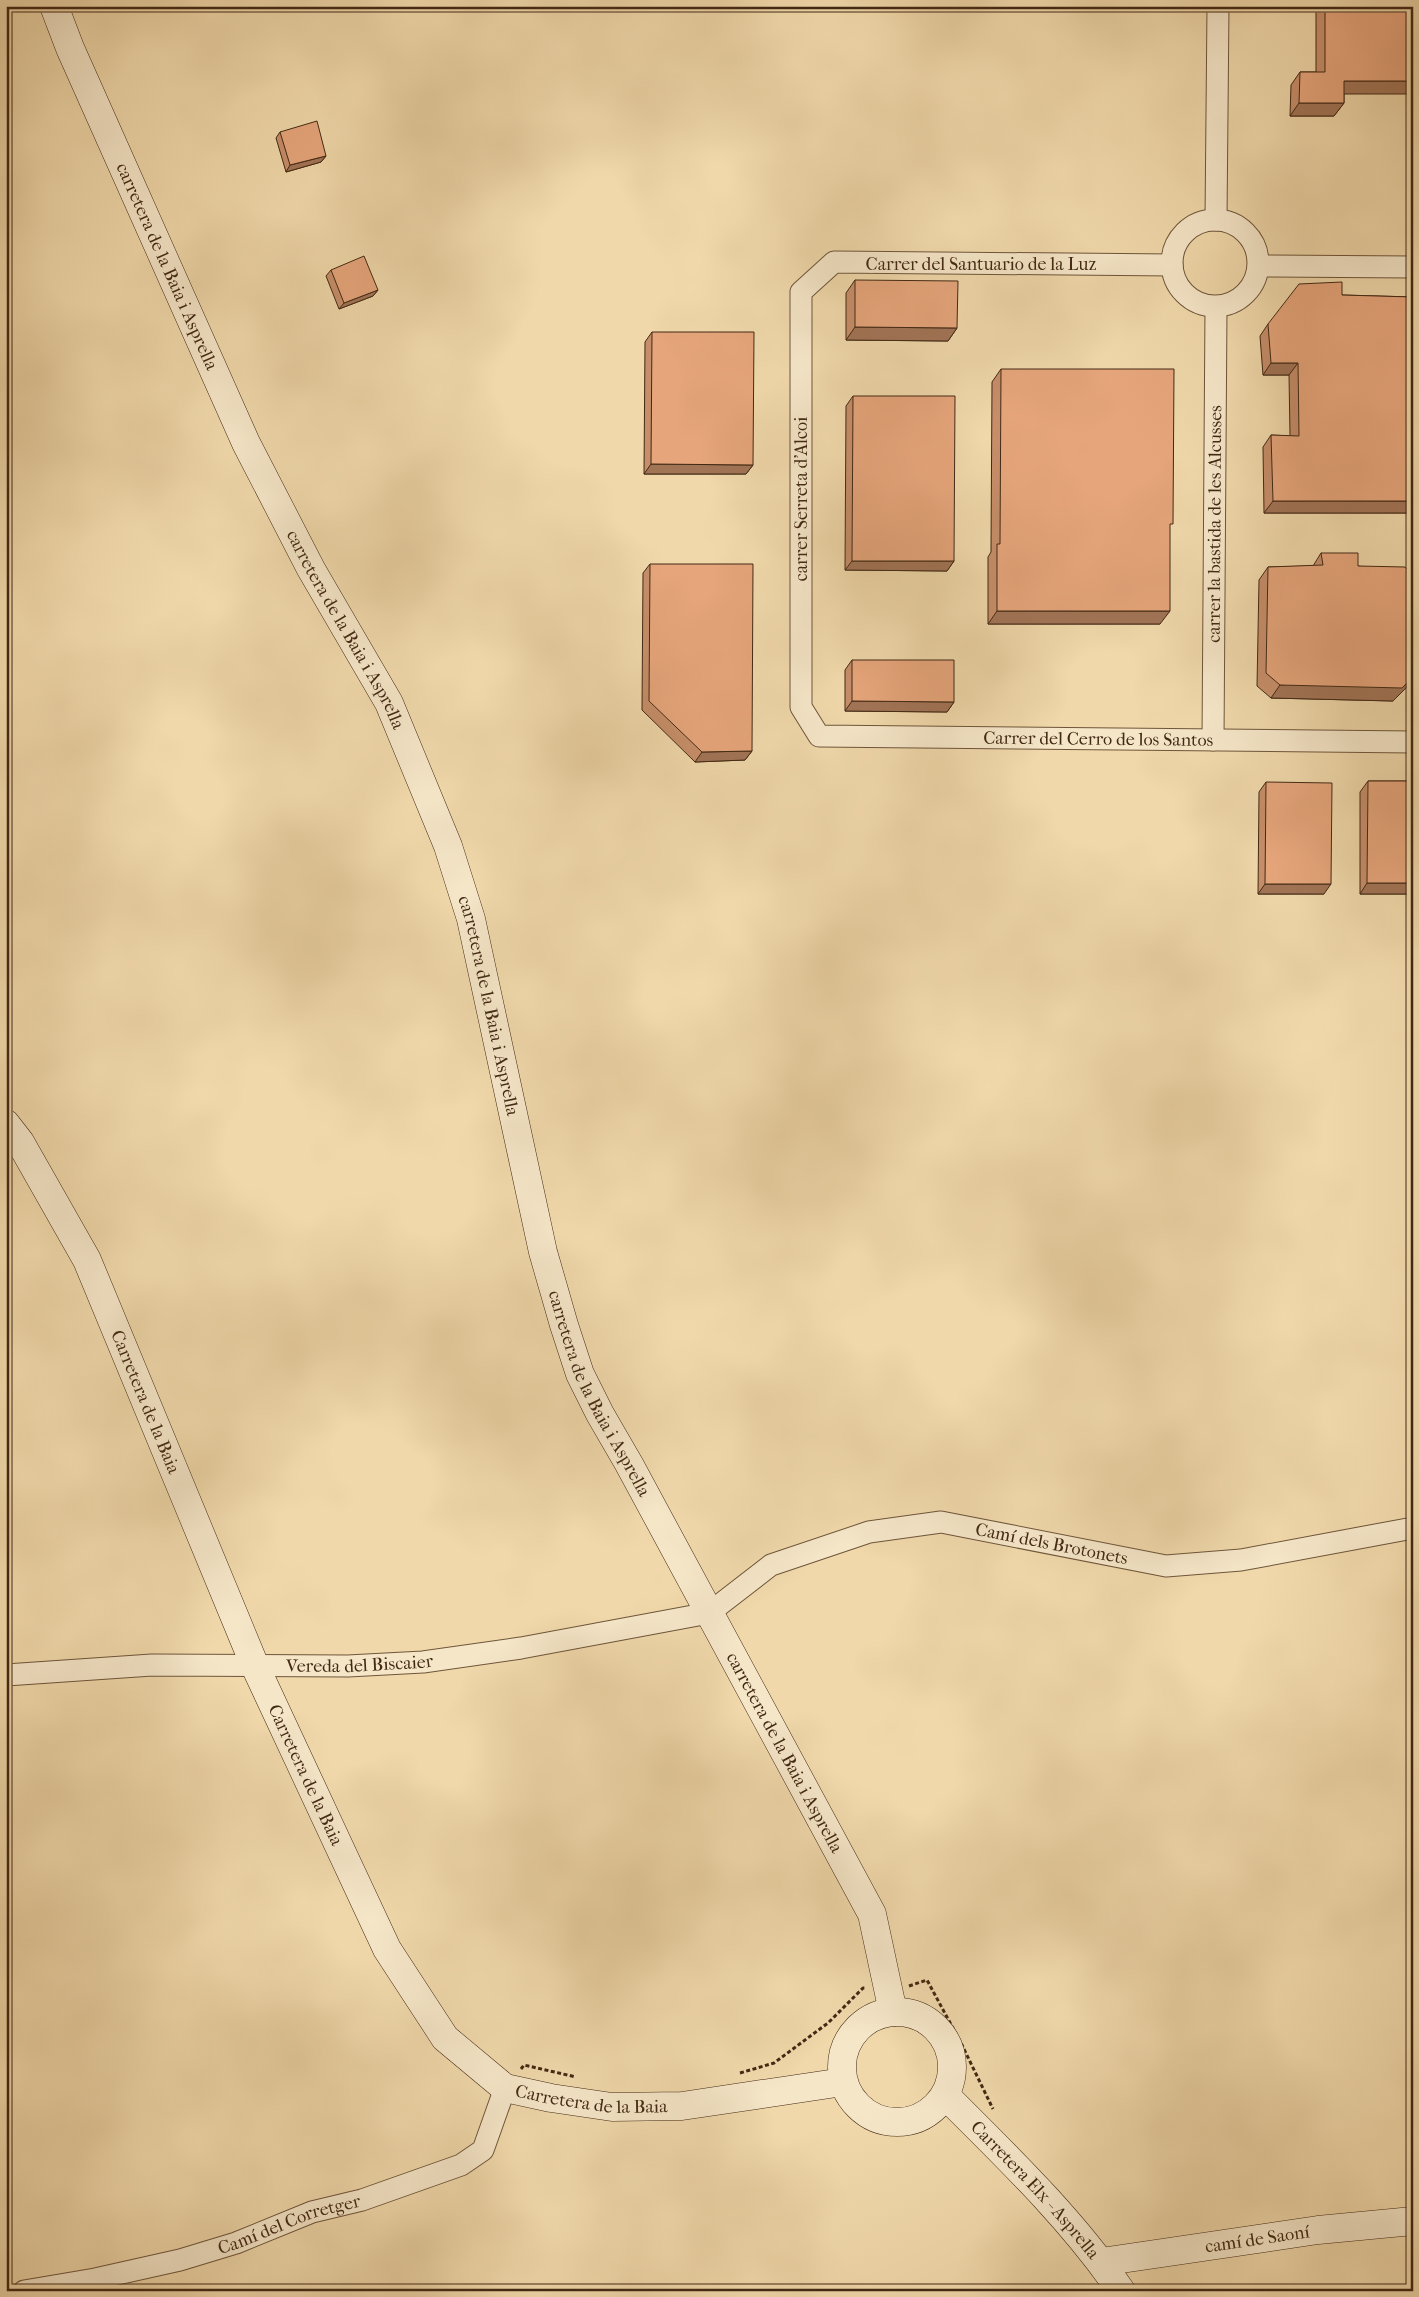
<svg xmlns="http://www.w3.org/2000/svg" width="1419" height="2297" font-family="'IM FELL French Canon',serif">
<style>
.lines{fill:none;stroke-linecap:round;stroke-linejoin:round}
.street-casing{stroke:#6e553a;stroke-width:23}
.secondary-casing{stroke:#422914;stroke-width:29}
.path{stroke:#422914;stroke-width:3;stroke-dasharray:4 2.5;stroke-linecap:butt}
.street{stroke:#f5e6c8;stroke-width:21}
.secondary{stroke:#f5e6c8;stroke-width:28}
.wall{fill:#c68e6a;stroke:#422914}
.shaded-wall{fill:#a17456;stroke:#422914}
.building{fill:#e6a57b;stroke:#422914}
.labels{text-anchor:middle;stroke-width:5;stroke-linejoin:round;paint-order:stroke}
.street-label{font-size:18px;fill:#422914;stroke:#f5e6c8}
</style>
<rect width="100%" height="100%" fill="#f0d8aa"/>
<filter id="stains"><feTurbulence type="fractalNoise" baseFrequency=".004" numOctaves="4"/><feColorMatrix values="0 0 0 0 .2 0 0 0 0 .09 0 0 0 0 .02 0 0 0 .5 -.17"/></filter>
<radialGradient id="worn" r=".72"><stop offset=".6" stop-color="#630" stop-opacity="0"/><stop offset="1" stop-color="#630" stop-opacity=".3"/></radialGradient>
<g class="lines">
<g class="street-casing">
<g id="street">
<circle cx="1215" cy="263" r="43"/>
<polyline points="1216,220 1218,6"/>
<path id="s1" d="M1172,265L834,262L801,292V707L819,736L1413,742"/>
<polyline points="1259,266 1413,267"/>
<path id="s2" d="M1213,740L1216,307"/>
<path id="s3" d="M6,1675L152,1665L348,1666L423,1662L521,1648L709,1613L771,1565L869,1532L941,1522L1166,1566L1241,1560L1413,1528"/>
<path id="s4" d="M24,2291L95,2279L180,2260L236,2243L312,2212L362,2200L461,2165L483,2150L505,2088"/>
</g>
</g>
<g class="secondary-casing">
<g id="secondary">
<path id="s5" d="M54,6L70,48L246,443L311,569L389,703L448,846L471,919L543,1252L564,1325L580,1374L600,1414L629,1464L872,1914L893,2012"/>
<path id="s6" d="M6,1124L20,1142L87,1260L255,1666L387,1949L445,2038L505,2088L551,2098L612,2107L682,2106L843,2082"/>
<circle cx="897" cy="2067" r="55"/>
<path id="s7" d="M945,2095C1007,2157 1071,2218 1121,2291"/>
<path id="s8" d="M1101,2262L1318,2230L1413,2221"/>
</g>
</g>
<g class="path">
<polyline points="909,1986 927,1980 962,2045 993,2109"/>
<polyline points="521,2069 524,2065 576,2077"/>
<polyline points="740,2073 774,2063 828,2023 863,1988 865,1988"/>
</g>
<use href="#street" class="street"/>
<use href="#secondary" class="secondary"/>
</g>
<g class="wall">
<polygon points="1316,6 1413,6 1344,94 1344,103 1334,116 1290,116 1291,85 1300,72 1316,72"/>
<polygon points="280,132 326,156 321,162 286,172 276,138"/>
<polygon points="331,270 378,290 373,296 339,309 326,276"/>
<polygon points="855,280 957,328 948,341 846,340 846,293"/>
<polygon points="1342,295 1413,297 1413,511 1411,513 1264,513 1263,447 1271,435 1290,436 1289,375 1263,375 1260,336 1268,324"/>
<polygon points="652,332 753,465 746,474 644,474 645,342"/>
<polygon points="1001,369 1160,624 988,624 988,557 991,552 992,382"/>
<polygon points="853,396 954,561 947,571 845,570 846,406"/>
<polygon points="1321,553 1358,566 1413,575 1413,679 1407,687 1393,701 1271,698 1257,686 1259,580 1268,567 1313,566"/>
<polygon points="650,564 752,751 745,760 695,762 642,710 643,573"/>
<polygon points="852,660 954,702 947,712 845,711 845,670"/>
<polygon points="1368,781 1413,781 1413,894 1360,894 1360,792"/>
<polygon points="1266,782 1324,894 1258,894 1259,792"/>
</g>
<g class="shaded-wall">
<polygon points="1344,81 1413,81 1413,94 1335,94"/>
<polygon points="1299,103 1344,103 1334,116 1290,116"/>
<polygon points="326,156 321,162 286,172 290,165"/>
<polygon points="378,290 373,296 339,309 344,303"/>
<polygon points="855,327 957,328 948,341 846,340"/>
<polygon points="1271,363 1298,363 1289,375 1263,375"/>
<polygon points="651,464 753,465 746,474 644,474"/>
<polygon points="1273,501 1413,501 1413,511 1411,513 1264,513"/>
<polygon points="852,561 954,561 947,571 845,570"/>
<polygon points="997,611 1170,611 1160,624 988,624"/>
<polygon points="1413,677 1413,679 1407,687 1393,701 1271,698 1280,685"/>
<polygon points="852,701 954,702 947,712 845,711"/>
<polygon points="752,751 745,760 695,762 702,752"/>
<polygon points="1367,883 1413,883 1413,894 1360,894"/>
<polygon points="1265,884 1331,884 1324,894 1258,894"/>
</g>
<g class="building">
<polygon points="1325,6 1413,6 1413,81 1344,81 1344,103 1299,103 1300,72 1325,72"/>
<polygon points="317,121 326,156 290,165 280,132"/>
<polygon points="364,256 378,290 344,303 331,270"/>
<polygon points="855,280 958,281 957,328 855,327"/>
<polygon points="1342,282 1342,295 1413,297 1413,501 1273,501 1271,435 1299,436 1298,363 1271,363 1268,324 1299,284"/>
<polygon points="652,332 754,332 753,465 651,464"/>
<polygon points="1001,369 1174,369 1173,524 1170,524 1170,611 997,611 997,544 1000,544"/>
<polygon points="853,396 955,396 954,561 852,561"/>
<polygon points="1321,553 1358,553 1358,566 1405,567 1413,575 1413,677 1402,688 1280,685 1266,673 1268,567 1323,565"/>
<polygon points="650,564 753,564 752,751 702,752 649,701"/>
<polygon points="852,660 954,660 954,702 852,701"/>
<polygon points="1368,781 1413,781 1413,883 1367,883"/>
<polygon points="1266,782 1332,783 1331,884 1265,884"/>
</g>
<g class="labels">
<g class="street-label">
<text x="981" y="270">Carrer del Santuario de la Luz</text>
<text dy="6" stroke="none"><textPath href="#s5" startOffset="284">carretera de la Baia i Asprella</textPath></text>
<text transform="translate(801 499) rotate(-90)" y="6">carrer Serreta d'Alcoi</text>
<text dy="6" stroke="none"><textPath href="#s2" startOffset="216">carrer la bastida de les Alcusses</textPath></text>
<text dy="6" stroke="none"><textPath href="#s5" startOffset="689">carretera de la Baia i Asprella</textPath></text>
<text dy="6" stroke="none"><textPath href="#s1" startOffset="1111">Carrer del Cerro de los Santos</textPath></text>
<text dy="6" stroke="none"><textPath href="#s5" startOffset="1094">carretera de la Baia i Asprella</textPath></text>
<text dy="6" stroke="none"><textPath href="#s5" startOffset="1499">carretera de la Baia i Asprella</textPath></text>
<text dy="6" stroke="none"><textPath href="#s6" startOffset="312">Carretera de la Baia</textPath></text>
<text dy="6" stroke="none"><textPath href="#s3" startOffset="1075">Camí dels Brotonets</textPath></text>
<text dy="6" stroke="none"><textPath href="#s3" startOffset="354">Vereda del Biscaier</textPath></text>
<text dy="6" stroke="none"><textPath href="#s5" startOffset="1904">carretera de la Baia i Asprella</textPath></text>
<text dy="6" stroke="none"><textPath href="#s6" startOffset="718">Carretera de la Baia</textPath></text>
<text dy="6" stroke="none"><textPath href="#s6" startOffset="1182">Carretera de la Baia</textPath></text>
<text dy="6" stroke="none"><textPath href="#s7" startOffset="131">Carretera Elx - Asprella</textPath></text>
<text dy="6" stroke="none"><textPath href="#s4" startOffset="274">Camí del Corretger</textPath></text>
<text dy="6" stroke="none"><textPath href="#s8" startOffset="158">camí de Saoní</textPath></text>
</g>
</g>
<rect width="1419" height="2297" fill="none" stroke="#f0d8aa" stroke-width="25"/>
<rect x="8" y="8" width="1404" height="2282" fill="none" stroke="#422914" stroke-width="2.5"/>
<rect x="12" y="12" width="1394" height="2272" fill="none" stroke="#422914"/>
<rect width="100%" height="100%" filter="url(#stains)"/>
<rect width="100%" height="100%" fill="url(#worn)"/>
</svg>
